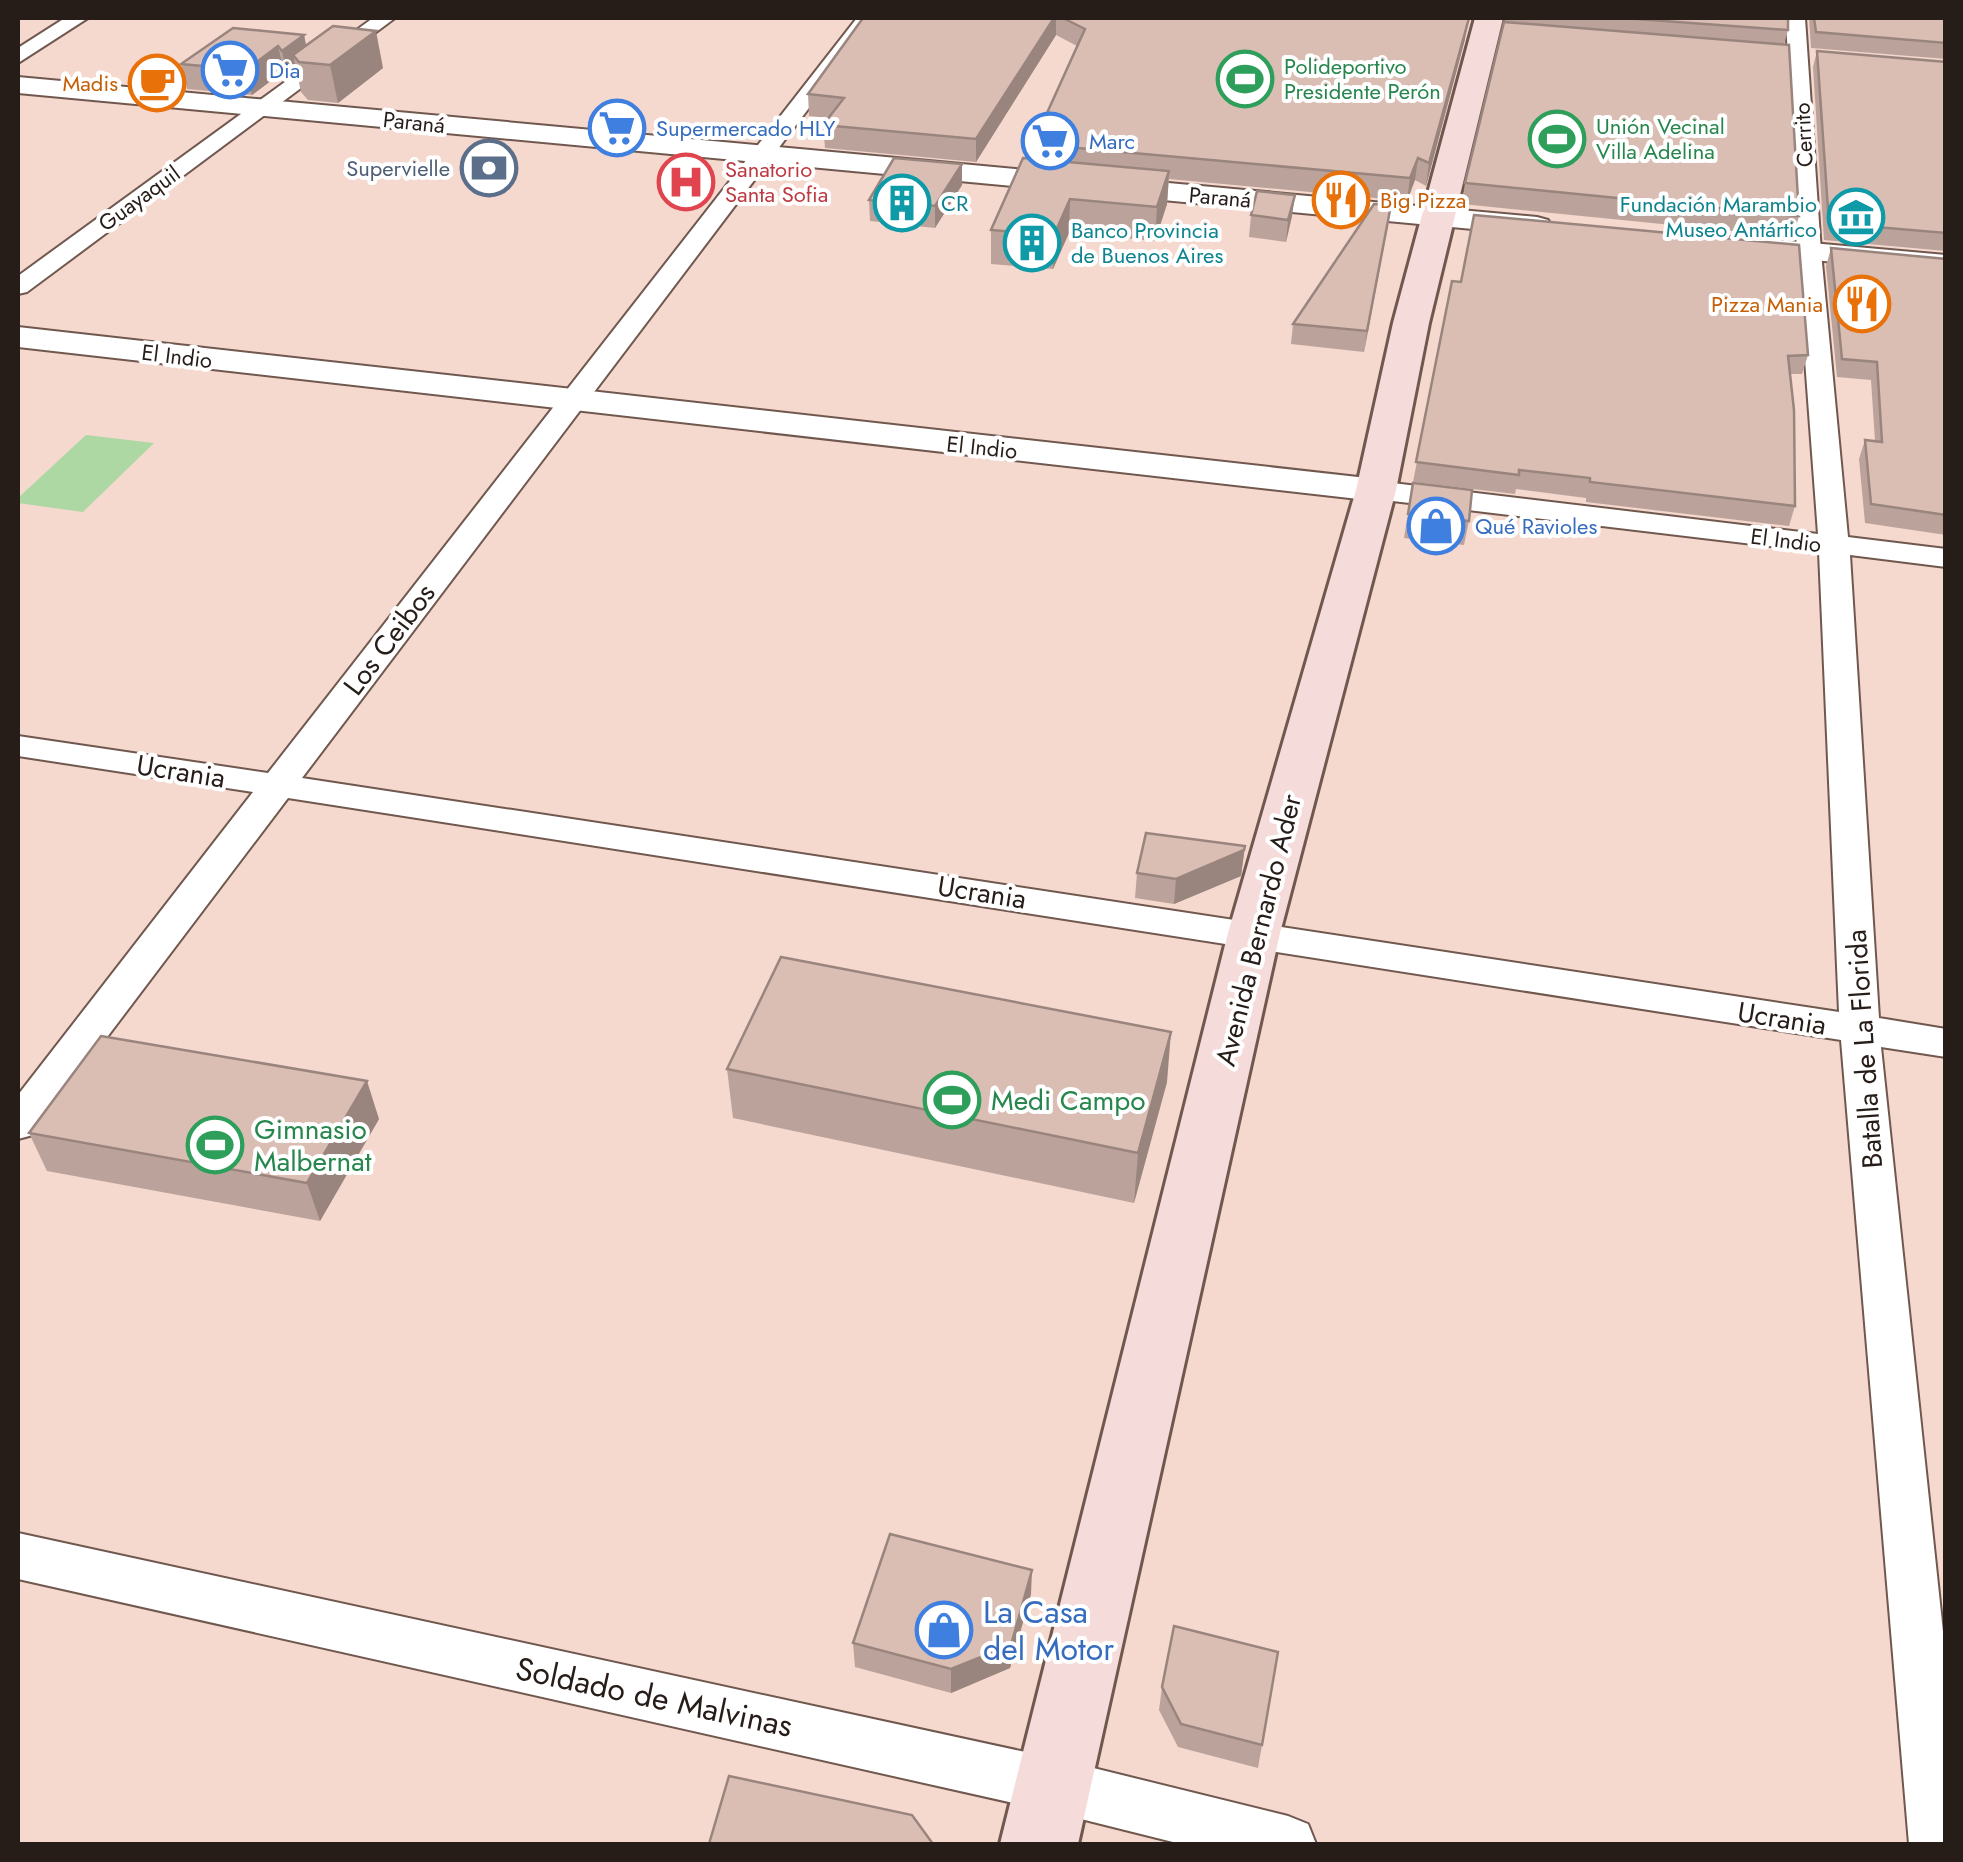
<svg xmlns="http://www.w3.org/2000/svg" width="1963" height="1862" font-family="Jost,sans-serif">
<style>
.green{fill:#add8a4}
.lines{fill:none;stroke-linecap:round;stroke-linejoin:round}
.minor-casing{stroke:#70584f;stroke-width:4}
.tertiary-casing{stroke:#70584f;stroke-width:4}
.secondary-casing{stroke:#70584f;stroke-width:6}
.minor{fill:#fff;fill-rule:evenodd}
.tertiary{fill:#fff;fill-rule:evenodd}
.secondary{fill:#f5dcda;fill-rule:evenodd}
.wall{fill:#bba39b}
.shaded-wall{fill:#99857e}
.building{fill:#dabeb4;stroke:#99857e;stroke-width:2.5}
.labels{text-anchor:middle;stroke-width:8;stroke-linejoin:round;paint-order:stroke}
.far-leisure-label{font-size:22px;fill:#27864d;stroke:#fff;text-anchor:start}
.far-shop-label{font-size:22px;fill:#366cbe;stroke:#fff;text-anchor:start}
.far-food-label{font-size:22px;fill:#c56008;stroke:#fff;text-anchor:end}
.far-street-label{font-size:22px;fill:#261c18;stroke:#fff}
.far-service-label{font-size:22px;fill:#4e5e75;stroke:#fff;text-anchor:end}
.far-health-label{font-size:22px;fill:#be3a42;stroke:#fff;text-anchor:start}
.far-culture-label{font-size:22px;fill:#0d838f;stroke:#fff;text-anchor:start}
.street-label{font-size:28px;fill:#261c18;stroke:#fff}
.leisure-label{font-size:28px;fill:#27864d;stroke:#fff;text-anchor:start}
.near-shop-label{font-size:32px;fill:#366cbe;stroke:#fff;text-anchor:start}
.near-street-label{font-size:32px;fill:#261c18;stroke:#fff}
</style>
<rect width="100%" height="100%" fill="#f5d8ce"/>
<polygon class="green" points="86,435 154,443 83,512 18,503 18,498"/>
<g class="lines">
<g class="minor-casing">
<g id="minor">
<polygon points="65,18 88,18 18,63 18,48"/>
<polygon points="373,18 395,18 27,292 18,294 18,276"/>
<polygon points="857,18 877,18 302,778 1839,1012 1819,552 1376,499 1366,496 1362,490 1366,484 1376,481 1818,534 1797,252 1786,18 1805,18 1821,252 1848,537 1946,549 1946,567 1850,555 1879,1018 1946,1029 1946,1057 1881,1047 1946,1660 1946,1844 1909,1844 1841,1040 288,798 33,1135 18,1139 18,1095 253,792 18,756 18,736 268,773"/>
<polygon points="18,1533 1053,1758 1288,1816 1308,1824 1316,1844 1181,1844 1053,1812 18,1579"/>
</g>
</g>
<g class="tertiary-casing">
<g id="tertiary">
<polygon points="18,77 1537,217 1548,220 1552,226 1548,232 1537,235 18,93"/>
<polygon points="1734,236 1946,255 1946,273 1723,251 1719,245 1723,239"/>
<polygon points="18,327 1376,479 1389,482 1394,490 1389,498 1376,501 18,347"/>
</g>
</g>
<g class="secondary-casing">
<polygon id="secondary" points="1475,18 1503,18 1429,323 1396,490 1280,933 1078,1844 1000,1844 1228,933 1356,490 1393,323"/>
</g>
<use href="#minor" class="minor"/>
<use href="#tertiary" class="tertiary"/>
<use href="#secondary" class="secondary"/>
</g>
<g class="wall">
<polygon points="863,18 1457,18 1465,39 1426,186 1415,180 1407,201 1169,179 1167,204 1155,241 1069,233 1053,269 991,264 991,230 1033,158 1033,144 1077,46 1056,35 976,162 825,148 823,125 829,118 809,116 808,94"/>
<polygon points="1504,18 1788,18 1788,30 1784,45 1799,216 1793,237 1462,204 1465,183 1505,22"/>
<polygon points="1809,18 1946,18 1946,59 1811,48"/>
<polygon points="304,35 306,46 383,68 338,103 308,100 301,92 296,69 287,76 284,71 252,95 187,89 181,64"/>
<polygon points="1817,51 1946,62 1946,251 1824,240 1813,67"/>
<polygon points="962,185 935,228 870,221 869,200"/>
<polygon points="1391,205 1364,352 1291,344 1293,324"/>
<polygon points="1251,215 1292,216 1286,242 1249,237"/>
<polygon points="1831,248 1946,259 1946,535 1865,523 1859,459 1865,440 1875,441 1871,380 1837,377 1826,266"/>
<polygon points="1452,281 1808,355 1802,374 1790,374 1795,506 1789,526 1586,502 1586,498 1516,489 1515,494 1413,482"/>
<polygon points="1413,483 1469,521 1464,545 1404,538"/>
<polygon points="1245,846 1241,876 1174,904 1135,898 1137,873"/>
<polygon points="727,1069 1167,1082 1134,1203 733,1118"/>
<polygon points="379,1119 320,1221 47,1171 29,1133"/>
<polygon points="1031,1594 1010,1668 951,1693 855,1667 853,1643"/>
<polygon points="1162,1687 1262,1745 1258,1768 1178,1747 1159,1710"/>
</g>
<g class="shaded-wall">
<polygon points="1054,18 1056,18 1056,35 976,162 976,139"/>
<polygon points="1469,18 1465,39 1426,186 1429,163"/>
<polygon points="376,31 383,68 338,103 330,65"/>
<polygon points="304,35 309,60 293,55 296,69 287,76 282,51"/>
<polygon points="278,46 284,71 252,95 246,70"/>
<polygon points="1418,158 1415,180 1407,201 1410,178"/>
<polygon points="962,164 962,185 935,228 935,206"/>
<polygon points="1169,171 1167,204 1155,241 1157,207"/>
<polygon points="1295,195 1292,216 1286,242 1288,220"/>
<polygon points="1070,199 1069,233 1053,269 1054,235"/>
<polygon points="1391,205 1388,225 1364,352 1367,331"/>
<polygon points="1245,846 1241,876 1174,904 1176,879"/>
<polygon points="1171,1032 1167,1082 1134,1203 1138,1153"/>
<polygon points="367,1081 379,1119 320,1221 307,1183"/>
<polygon points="1032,1570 1031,1594 1010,1668 951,1693 951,1669"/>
</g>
<g class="building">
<polygon points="863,18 1054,18 976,139 823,125 844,98 808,94"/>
<polygon points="1063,18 1469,18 1429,163 1418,158 1410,178 1033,144 1085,29"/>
<polygon points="1623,18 1788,18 1788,30"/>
<polygon points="1814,18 1946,18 1946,43 1816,32"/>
<polygon points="1504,22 1789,45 1799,216 1465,183"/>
<polygon points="333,26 376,31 330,65 299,62 293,55"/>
<polygon points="233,28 304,35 282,51 278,46 246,70 181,64"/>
<polygon points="1817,51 1946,62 1946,233 1829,223"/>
<polygon points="894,158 962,164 935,206 869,200"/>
<polygon points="1023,158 1169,171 1157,207 1070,199 1054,235 991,230"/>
<polygon points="1257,191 1295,195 1288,220 1251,215"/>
<polygon points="1374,204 1391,205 1367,331 1293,324"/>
<polygon points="1474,215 1799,245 1808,355 1788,356 1794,410 1795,506 1590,482 1590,478 1519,470 1519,475 1416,462 1452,281 1461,282"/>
<polygon points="1831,248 1946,259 1946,515 1871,504 1865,440 1882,442 1877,362 1842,359"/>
<polygon points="1413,483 1472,490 1469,521 1408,514"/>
<polygon points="1146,833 1245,846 1244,850 1176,879 1137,873"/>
<polygon points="781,957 1171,1032 1138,1153 727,1069"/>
<polygon points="101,1036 367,1081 307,1183 29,1133"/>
<polygon points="890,1534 1032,1570 1011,1645 951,1669 853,1643"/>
<polygon points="1174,1626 1278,1652 1262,1745 1181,1724 1162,1687"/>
<polygon points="729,1776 912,1815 933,1844 709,1844"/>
</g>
<defs>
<g id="supermarket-ring" transform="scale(2.875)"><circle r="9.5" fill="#fff" stroke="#3f7fe0" stroke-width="1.5"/><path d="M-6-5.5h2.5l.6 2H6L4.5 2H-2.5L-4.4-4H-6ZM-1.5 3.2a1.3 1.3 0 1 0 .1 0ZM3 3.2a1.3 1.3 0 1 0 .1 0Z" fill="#3f7fe0"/></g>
<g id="stadium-ring" transform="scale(2.875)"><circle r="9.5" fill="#fff" stroke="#2e9e5b" stroke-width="1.5"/><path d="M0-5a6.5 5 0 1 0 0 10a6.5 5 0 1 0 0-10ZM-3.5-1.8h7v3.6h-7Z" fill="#2e9e5b"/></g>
<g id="cafe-ring" transform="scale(2.875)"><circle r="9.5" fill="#fff" stroke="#e8710a" stroke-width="1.5"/><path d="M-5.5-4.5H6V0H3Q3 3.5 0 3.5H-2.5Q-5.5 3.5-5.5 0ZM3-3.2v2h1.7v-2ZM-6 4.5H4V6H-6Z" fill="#e8710a"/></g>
<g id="bank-ring" transform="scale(2.875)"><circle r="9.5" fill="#fff" stroke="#5c6f8a" stroke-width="1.5"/><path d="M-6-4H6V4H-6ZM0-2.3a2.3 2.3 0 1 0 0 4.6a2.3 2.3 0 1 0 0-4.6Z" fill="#5c6f8a"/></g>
<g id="hospital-ring" transform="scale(2.875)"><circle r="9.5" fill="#fff" stroke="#e0444e" stroke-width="1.5"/><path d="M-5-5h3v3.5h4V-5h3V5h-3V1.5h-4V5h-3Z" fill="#e0444e"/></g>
<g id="restaurant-ring" transform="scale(2.875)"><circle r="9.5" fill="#fff" stroke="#e8710a" stroke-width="1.5"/><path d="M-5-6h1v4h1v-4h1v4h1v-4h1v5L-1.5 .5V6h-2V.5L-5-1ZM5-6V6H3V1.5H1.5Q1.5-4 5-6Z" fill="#e8710a"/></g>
<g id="building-ring" transform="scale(2.875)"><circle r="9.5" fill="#fff" stroke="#0f9aa8" stroke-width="1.5"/><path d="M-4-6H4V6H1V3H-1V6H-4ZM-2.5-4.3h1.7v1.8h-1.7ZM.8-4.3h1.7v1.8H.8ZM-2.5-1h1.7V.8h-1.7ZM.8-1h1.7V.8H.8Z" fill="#0f9aa8"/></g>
<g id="museum-ring" transform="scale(2.875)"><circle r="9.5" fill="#fff" stroke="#0f9aa8" stroke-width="1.5"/><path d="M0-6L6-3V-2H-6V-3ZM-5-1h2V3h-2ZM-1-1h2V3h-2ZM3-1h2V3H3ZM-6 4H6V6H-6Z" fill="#0f9aa8"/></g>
<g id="shop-ring" transform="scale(2.875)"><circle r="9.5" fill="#fff" stroke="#3f7fe0" stroke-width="1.5"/><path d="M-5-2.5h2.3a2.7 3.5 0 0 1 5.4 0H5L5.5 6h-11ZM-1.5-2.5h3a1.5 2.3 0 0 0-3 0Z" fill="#3f7fe0"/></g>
</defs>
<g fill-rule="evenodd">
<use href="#supermarket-ring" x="230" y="70"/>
<use href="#stadium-ring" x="1245" y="79"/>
<use href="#cafe-ring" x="157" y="83"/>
<use href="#supermarket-ring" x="617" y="128"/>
<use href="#stadium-ring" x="1557" y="139"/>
<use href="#supermarket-ring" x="1050" y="141"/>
<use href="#bank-ring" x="489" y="168"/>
<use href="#hospital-ring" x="686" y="182"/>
<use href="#restaurant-ring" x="1341" y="200"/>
<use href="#building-ring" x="902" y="203"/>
<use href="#museum-ring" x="1856" y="217"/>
<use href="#building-ring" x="1032" y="243"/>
<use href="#restaurant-ring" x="1862" y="304"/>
<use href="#shop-ring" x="1436" y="526"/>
<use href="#stadium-ring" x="952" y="1100"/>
<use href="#stadium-ring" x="215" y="1145"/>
<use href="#shop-ring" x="944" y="1630"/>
</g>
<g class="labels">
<g class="far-leisure-label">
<text x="1284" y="74">Polideportivo<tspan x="1284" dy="25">Presidente Perón</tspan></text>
<text x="1596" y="134">Unión Vecinal<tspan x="1596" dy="25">Villa Adelina</tspan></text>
</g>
<g class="far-shop-label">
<text x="269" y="78">Dia</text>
<text x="656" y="136">Supermercado HLY</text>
<text x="1089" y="149">Marc</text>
<text x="1475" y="534">Qué Ravioles</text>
</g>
<g class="far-food-label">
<text x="118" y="91">Madis</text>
<text x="1380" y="208" text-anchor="start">Big Pizza</text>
<text x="1823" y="312">Pizza Mania</text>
</g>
<g class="far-street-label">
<text transform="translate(414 122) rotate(6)" y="8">Paraná</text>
<text transform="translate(1803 135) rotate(-93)" y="8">Cerrito</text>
<text transform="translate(1220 197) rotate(5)" y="8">Paraná</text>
<text transform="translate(139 198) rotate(-36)" y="8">Guayaquil</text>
<text transform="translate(177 356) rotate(7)" y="8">El Indio</text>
<text transform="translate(982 447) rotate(6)" y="8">El Indio</text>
<text transform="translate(1786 540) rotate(7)" y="8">El Indio</text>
</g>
<g class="far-service-label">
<text x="450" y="176">Supervielle</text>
</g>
<g class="far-health-label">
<text x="725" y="177">Sanatorio<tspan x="725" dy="25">Santa Sofia</tspan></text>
</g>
<g class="far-culture-label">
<text x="941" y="211">CR</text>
<text x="1817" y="212" text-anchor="end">Fundación Marambio<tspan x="1817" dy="25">Museo Antártico</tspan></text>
<text x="1071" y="238">Banco Provincia<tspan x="1071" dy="25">de Buenos Aires</tspan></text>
</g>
<g class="street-label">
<text transform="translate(389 639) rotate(-53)" y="10">Los Ceibos</text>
<text transform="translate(181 771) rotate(9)" y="10">Ucrania</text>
<text transform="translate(982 892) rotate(9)" y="10">Ucrania</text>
<text transform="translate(1258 930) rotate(-76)" y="10">Avenida Bernardo Ader</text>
<text transform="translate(1782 1018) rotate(9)" y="10">Ucrania</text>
<text transform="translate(1864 1049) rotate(-94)" y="10">Batalla de La Florida</text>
</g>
<g class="leisure-label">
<text x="991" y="1110">Medi Campo</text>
<text x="254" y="1139">Gimnasio<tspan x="254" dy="32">Malbernat</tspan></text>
</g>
<g class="near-shop-label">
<text x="983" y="1623">La Casa<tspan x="983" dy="37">del Motor</tspan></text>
</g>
<g class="near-street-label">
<text transform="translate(654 1697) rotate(12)" y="11">Soldado de Malvinas</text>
</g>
</g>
<rect width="1963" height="1862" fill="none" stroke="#261c18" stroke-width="40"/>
</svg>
